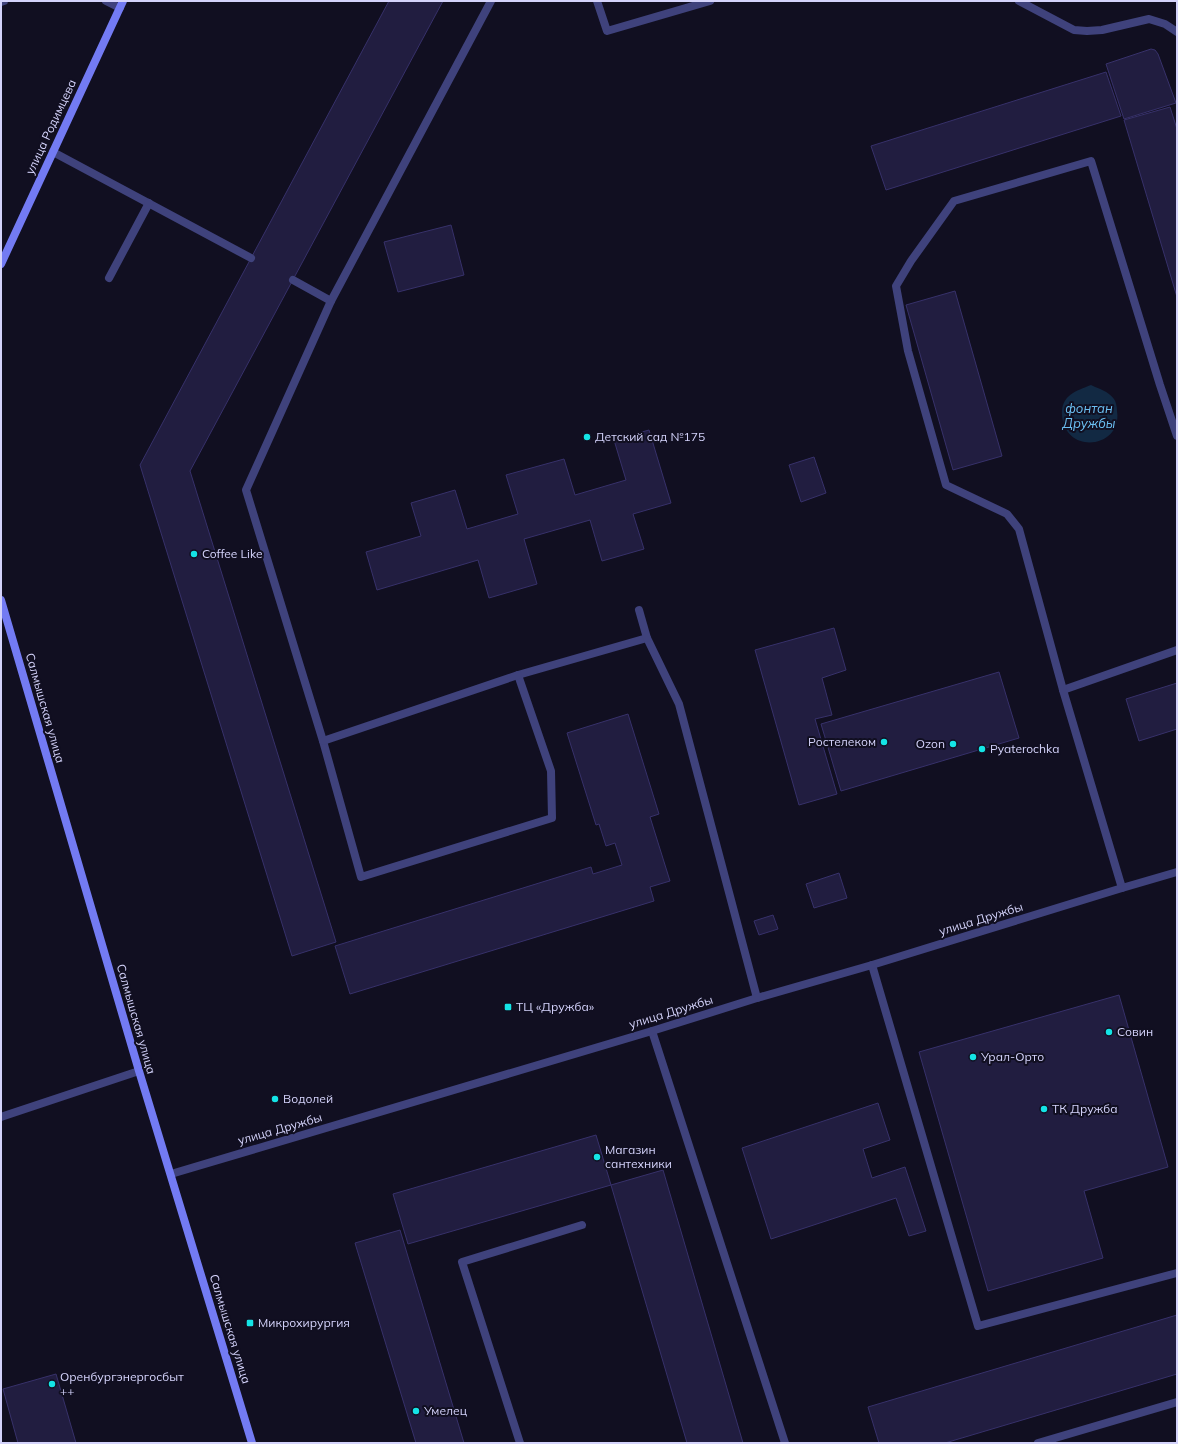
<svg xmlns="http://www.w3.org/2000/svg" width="1178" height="1444" font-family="Mulish,sans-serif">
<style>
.water{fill:#122943}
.building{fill:#211d40;stroke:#37316a}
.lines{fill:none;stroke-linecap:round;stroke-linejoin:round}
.service{stroke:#3f427c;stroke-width:8}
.minor{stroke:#3f427c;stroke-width:8}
.secondary{stroke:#737bf3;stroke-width:8}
.poi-dot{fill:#14e4e6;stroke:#110f21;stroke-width:1.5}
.labels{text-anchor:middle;stroke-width:4;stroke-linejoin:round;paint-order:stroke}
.street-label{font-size:12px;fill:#d4d3fb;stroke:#110f21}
.poi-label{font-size:12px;fill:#d4d3fb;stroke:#110f21;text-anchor:start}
.water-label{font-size:13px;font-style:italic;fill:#6bbff2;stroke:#110f21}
</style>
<rect width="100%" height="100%" fill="#110f21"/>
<path class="water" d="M1091,385C1099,389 1108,391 1114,399C1116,402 1117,407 1117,411C1123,448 1065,456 1062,415C1061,395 1076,391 1091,385Z"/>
<g class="building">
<polygon points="389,1 443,1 190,471 336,942 292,956 140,465"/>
<polygon points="1151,49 1155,50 1158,54 1176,103 1124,119 1106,64"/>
<polygon points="1106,72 1121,116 886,190 871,146"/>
<polygon points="1170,107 1177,129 1177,297 1124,120"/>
<polygon points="451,225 464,275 398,292 384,242"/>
<polygon points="955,291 1002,456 953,470 906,305"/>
<polygon points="649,430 671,503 633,514 644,549 602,561 590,520 524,539 537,584 489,598 478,560 377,590 366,552 421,536 411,503 455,490 467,529 518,514 506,475 564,459 575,495 626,480 614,440"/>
<polygon points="814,457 826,493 801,502 789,465"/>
<polygon points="834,628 846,670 822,678 832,715 815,719 837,794 799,805 755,650"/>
<polygon points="999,672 1019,738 841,791 821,724"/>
<polygon points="1177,683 1177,729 1139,741 1126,699"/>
<polygon points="628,714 659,814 650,817 670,881 650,887 654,901 350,994 335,946 591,867 593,874 622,865 615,843 606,846 599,824 596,825 567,733"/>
<polygon points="839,873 847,898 814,908 806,884"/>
<polygon points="773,915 778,929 759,935 754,921"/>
<polygon points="1119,995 1168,1167 1084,1191 1103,1258 988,1291 919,1052"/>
<polygon points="878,1103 890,1140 863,1149 872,1178 905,1167 926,1231 909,1236 896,1198 771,1239 742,1148"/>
<polygon points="596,1135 611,1185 408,1244 393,1194"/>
<polygon points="663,1170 743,1443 687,1443 611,1185"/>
<polygon points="400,1230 464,1443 416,1443 355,1243"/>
<polygon points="1177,1315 1177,1374 945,1443 879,1443 868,1407"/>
<polygon points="56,1374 76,1443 18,1443 3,1389"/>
</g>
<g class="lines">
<g class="service">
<polyline points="106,1 120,8"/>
<polyline points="597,1 607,31 710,1"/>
<polyline points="1019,1 1074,30 1087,31 1102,30 1149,19 1165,24 1177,32"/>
<polyline points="1,2 4,1"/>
<polyline points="53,152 251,258"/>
<polyline points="109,278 149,203"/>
<polyline points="293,280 331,301 246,490 323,741 361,877 552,818 551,771 518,675 647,638 679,704 757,998"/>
<polyline points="331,301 491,1"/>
<polyline points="639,610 647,638"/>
<polyline points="1063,690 1177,650"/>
<polyline points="323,741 518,675"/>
<polyline points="1122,888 1063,690 1019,529 1007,514 946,485 908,351 896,286 911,261 954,201 1091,161 1160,385 1177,436"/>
<polyline points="872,965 978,1326 1177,1273"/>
<polyline points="652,1031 785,1443"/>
<polyline points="1,1117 139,1071"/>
<polyline points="520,1443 462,1262 582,1225"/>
<polyline points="1038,1443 1177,1402"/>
</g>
<polyline class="minor" points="171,1174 652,1031 757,998 872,965 1122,888 1177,872"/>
<g class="secondary">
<polyline points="1,264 123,1"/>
<polyline points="1,600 139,1071 252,1443"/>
</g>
</g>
<g class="poi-dot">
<circle cx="587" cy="437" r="4"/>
<circle cx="194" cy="554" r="4"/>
<circle cx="884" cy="742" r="4"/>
<circle cx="953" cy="744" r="4"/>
<circle cx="982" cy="749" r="4"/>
<rect x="504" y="1003" width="8" height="8" rx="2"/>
<circle cx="1109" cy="1032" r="4"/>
<circle cx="973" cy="1057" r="4"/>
<circle cx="275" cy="1099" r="4"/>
<circle cx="1044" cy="1109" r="4"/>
<circle cx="597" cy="1157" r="4"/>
<rect x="246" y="1319" width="8" height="8" rx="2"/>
<circle cx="52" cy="1384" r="4"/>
<circle cx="416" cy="1411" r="4"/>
</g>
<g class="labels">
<g class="street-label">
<text transform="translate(51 127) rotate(-65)" y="4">улица Родимцева</text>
<text transform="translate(45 708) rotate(74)" y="4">Салмышская улица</text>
<text transform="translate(981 919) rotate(-17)" y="4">улица Дружбы</text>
<text transform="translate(671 1012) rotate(-17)" y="4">улица Дружбы</text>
<text transform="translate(136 1019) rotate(74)" y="4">Салмышская улица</text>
<text transform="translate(280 1129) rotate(-16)" y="4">улица Дружбы</text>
<text transform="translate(230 1329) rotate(73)" y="4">Салмышская улица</text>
</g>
<g class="poi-label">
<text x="595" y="441">Детский сад №175</text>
<text x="202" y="558">Coffee Like</text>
<text x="876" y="746" text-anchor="end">Ростелеком</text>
<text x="945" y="748" text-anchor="end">Ozon</text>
<text x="990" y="753">Pyaterochka</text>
<text x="516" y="1011">ТЦ «Дружба»</text>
<text x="1117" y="1036">Совин</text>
<text x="981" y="1061">Урал-Орто</text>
<text x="283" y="1103">Водолей</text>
<text x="1052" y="1113">ТК Дружба</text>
<text x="605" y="1154">Магазин<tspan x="605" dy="14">сантехники</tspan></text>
<text x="258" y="1327">Микрохирургия</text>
<text x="60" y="1381">Оренбургэнергосбыт<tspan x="60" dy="14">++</tspan></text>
<text x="424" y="1415">Умелец</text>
</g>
<g class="water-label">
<text x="1089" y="413">фонтан<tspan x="1089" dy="15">Дружбы</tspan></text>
</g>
</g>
<rect width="1178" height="1444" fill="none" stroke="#d4d3fb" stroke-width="4"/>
</svg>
